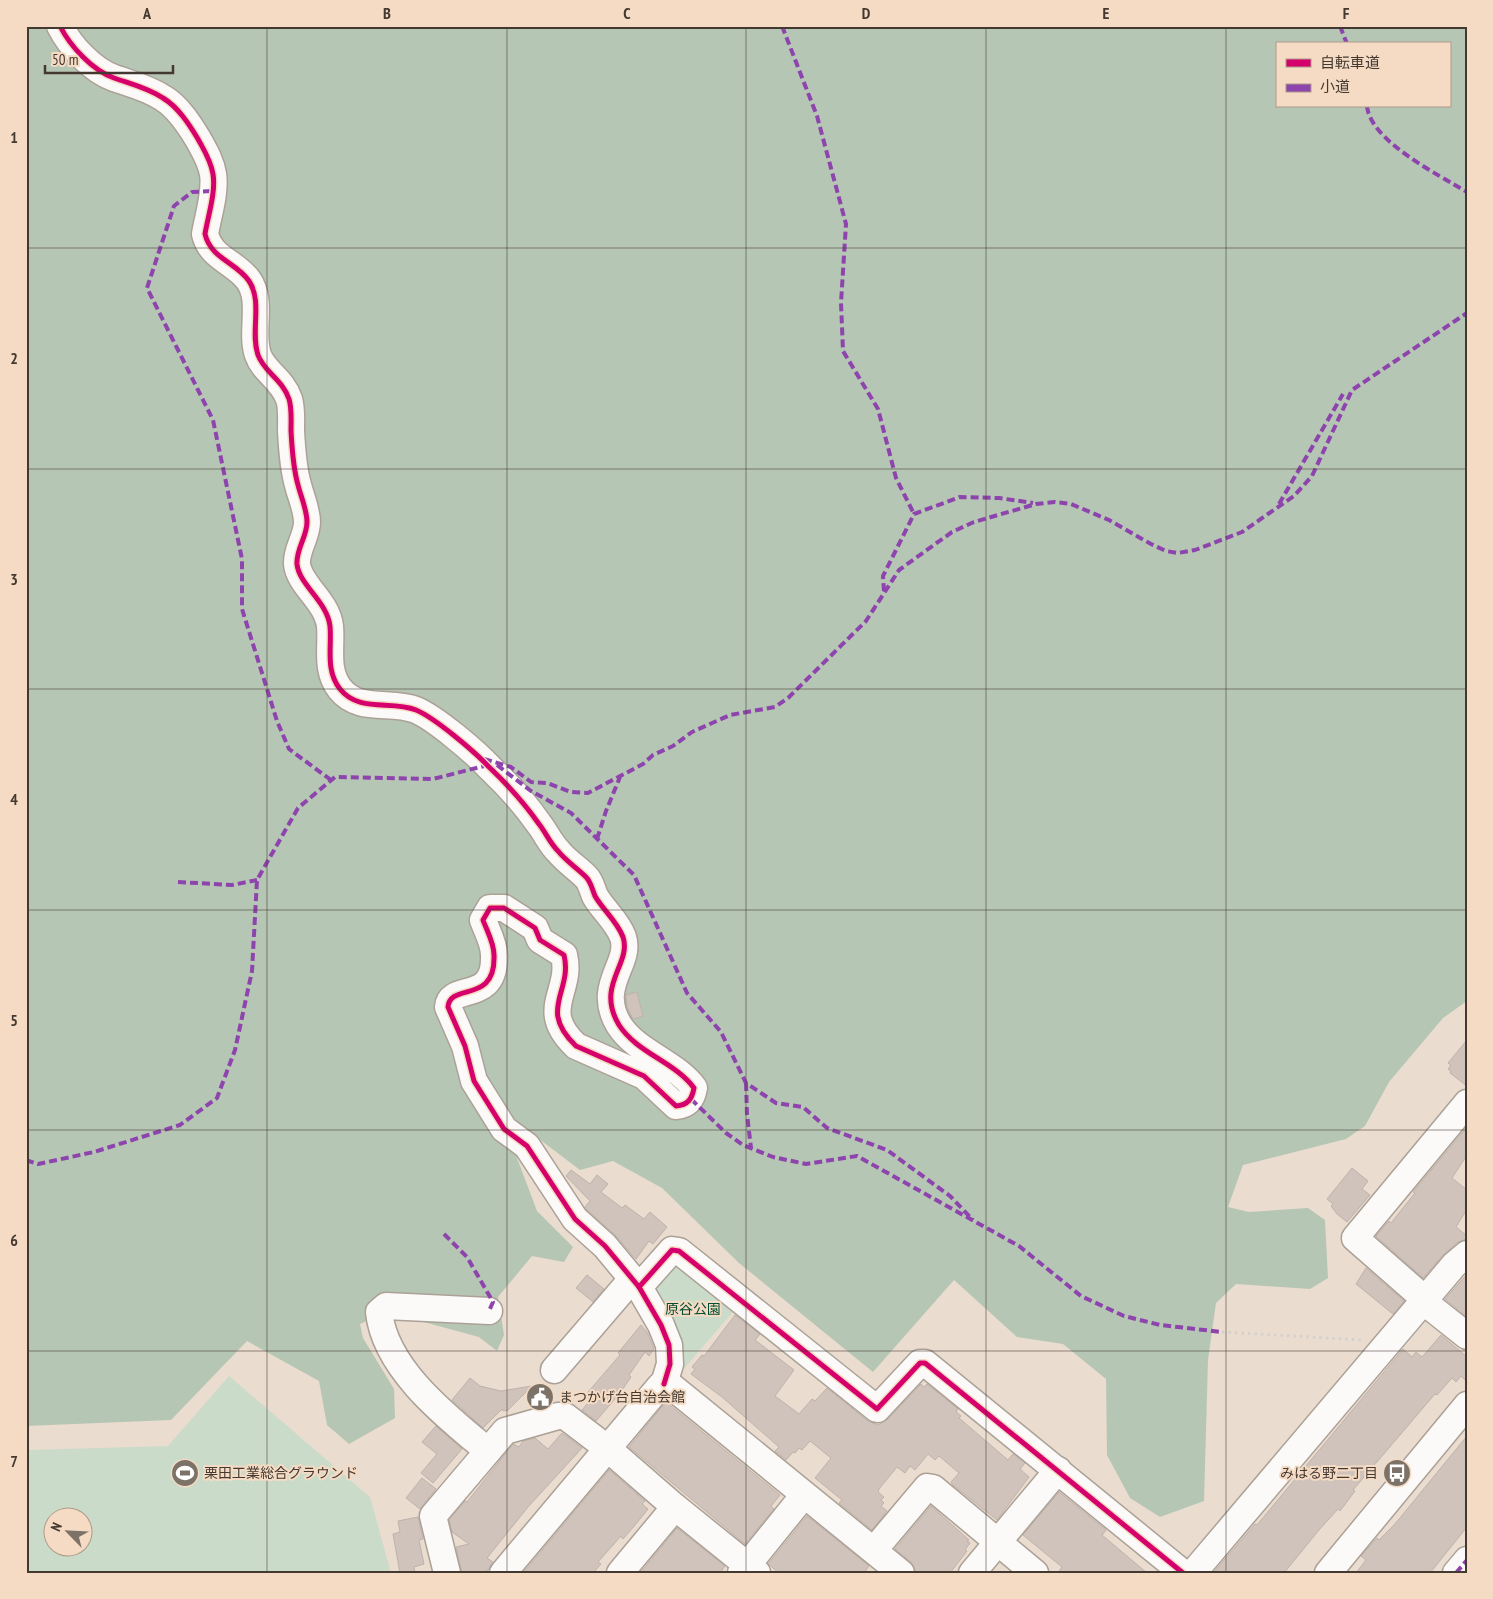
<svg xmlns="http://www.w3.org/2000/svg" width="1493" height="1599" font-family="'PT Sans Narrow','Noto Sans JP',sans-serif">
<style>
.green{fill:#cbdbc9;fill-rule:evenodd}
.forest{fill:#b6c6b4;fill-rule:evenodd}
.building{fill:#d0c3bb;stroke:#bfb2ab}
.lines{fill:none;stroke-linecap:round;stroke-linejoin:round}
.minor-casing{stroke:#aba197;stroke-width:29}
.path{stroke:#d6d1cd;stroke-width:3;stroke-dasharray:2.5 4;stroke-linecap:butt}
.minor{stroke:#fcfaf8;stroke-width:26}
.quiet{stroke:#8e44ad;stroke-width:4;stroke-dasharray:8 4;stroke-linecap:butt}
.cycleway-casing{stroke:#f5dbc4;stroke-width:8}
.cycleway{stroke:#d6006c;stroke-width:5}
.grid{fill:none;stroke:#433930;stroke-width:1;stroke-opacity:0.55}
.labels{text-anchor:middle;stroke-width:4;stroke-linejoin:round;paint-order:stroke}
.park-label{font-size:14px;fill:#004e32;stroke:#f5dbc4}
.poi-label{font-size:14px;fill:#433930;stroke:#f5dbc4;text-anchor:start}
.neatline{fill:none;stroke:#433930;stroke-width:2}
.grid-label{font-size:16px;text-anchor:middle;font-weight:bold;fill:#433930}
</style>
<rect width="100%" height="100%" fill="#eadccf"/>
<g class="green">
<polygon points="673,1261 738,1306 675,1379 650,1287"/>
<path d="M229,1376L370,1497L391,1573H26V1450L168,1446ZM52,1516H82V1546H52Z"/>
</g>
<path class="forest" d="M26,26H1467V1001L1443,1018L1389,1082L1365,1126L1346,1139L1243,1165L1228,1207L1249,1212L1308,1208L1325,1220L1328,1278L1310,1289L1236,1284L1216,1303L1208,1360L1204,1501L1160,1517L1130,1498L1107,1455L1106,1379L1063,1344L1017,1337L954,1280L873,1372L739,1263L662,1188L613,1161L580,1170L514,1120L478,1075L514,1150L537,1211L573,1247L564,1262L532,1256L498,1297L504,1335L497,1351L479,1337L387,1312L360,1324L363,1338L394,1389L395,1418L349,1444L327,1425L319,1381L247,1341L171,1420L26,1426ZM1277,44H1449V106H1277Z"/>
<g class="building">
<polygon points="637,992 643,1016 633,1019 627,1007 626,995"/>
<polygon points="1467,1040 1467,1086 1450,1073 1451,1071 1448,1069 1451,1065 1448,1063"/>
<polygon points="1467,1127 1467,1155 1452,1178 1467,1190 1467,1209 1456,1227 1467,1236 1467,1239 1458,1242 1444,1254 1423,1278 1376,1236 1389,1221 1391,1223 1415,1193 1413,1192"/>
<polygon points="1352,1168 1368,1181 1362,1189 1370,1195 1347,1222 1337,1214 1331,1206 1333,1204 1327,1199"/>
<polygon points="571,1170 590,1184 597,1175 608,1184 601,1192 622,1208 625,1205 644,1219 650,1212 667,1227 653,1244 649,1241 636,1259 615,1235 586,1209 585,1207 590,1201 566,1176"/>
<polygon points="1366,1268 1404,1301 1393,1314 1356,1284"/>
<polygon points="1467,1274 1467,1317 1445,1299"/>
<polygon points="587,1275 604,1289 593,1302 576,1288"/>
<polygon points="735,1315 760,1334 755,1340 794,1370 775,1396 799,1414 812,1399 815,1401 827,1388 868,1421 878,1425 888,1419 921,1384 924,1387 927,1384 958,1409 956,1412 961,1416 959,1418 1008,1460 1013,1454 1025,1463 1020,1469 1029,1477 997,1520 953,1485 951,1482 959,1473 939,1456 935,1460 928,1454 915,1470 910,1466 905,1473 897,1467 879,1489 878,1492 884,1497 881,1500 884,1503 881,1506 887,1511 872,1530 839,1503 842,1500 815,1478 831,1458 810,1441 802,1450 799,1448 795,1453 793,1452 786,1460 775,1451 779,1447 722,1397 691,1374 695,1369 692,1367 702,1355 704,1356"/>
<polygon points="641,1325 647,1332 654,1349 649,1356 645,1352 629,1375 631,1377 620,1393 596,1421 582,1410 593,1397 582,1399 620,1355 618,1353"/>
<polygon points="1441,1335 1467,1357 1467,1382 1461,1376 1456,1382 1452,1378 1437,1395 1435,1394 1353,1490 1355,1491 1340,1511 1338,1509 1319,1530 1284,1573 1213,1573 1255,1524 1257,1525 1403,1349 1412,1357 1416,1352 1422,1357"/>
<polygon points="470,1378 480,1386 501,1391 532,1386 507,1411 501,1410 483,1428 452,1400"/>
<polygon points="666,1402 780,1495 771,1506 774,1509 745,1544 629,1447"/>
<polygon points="436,1426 462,1449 433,1483 421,1473 437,1454 422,1442"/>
<polygon points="562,1433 582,1448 528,1507 487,1558 493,1562 486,1573 462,1573 456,1547 469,1544 452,1532 449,1520 465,1501 467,1502 513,1444 519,1447 523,1441 535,1438 548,1449"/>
<polygon points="1467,1436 1467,1527 1430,1573 1356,1573 1366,1560 1361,1556 1377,1538 1379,1540 1395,1524"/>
<polygon points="609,1470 645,1501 642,1504 648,1509 636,1524 623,1539 621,1536 598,1562 601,1564 593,1573 523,1573"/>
<polygon points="422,1478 436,1489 420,1509 406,1498"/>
<polygon points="1059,1492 1106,1530 1102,1535 1147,1573 1058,1573 1062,1567 1023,1535"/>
<polygon points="931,1506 969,1540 967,1541 970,1543 965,1550 967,1551 950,1573 916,1573 911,1562 895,1549"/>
<polygon points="807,1516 869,1566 864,1573 779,1573 768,1564"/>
<polygon points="418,1517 423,1539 419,1540 424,1564 414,1567 415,1573 400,1573 393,1534 400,1532 398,1521"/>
<polygon points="677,1528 725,1566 720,1573 640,1573"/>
</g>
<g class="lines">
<g class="minor-casing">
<g id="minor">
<path d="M60,26C70,46 92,70 114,78C131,84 148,88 163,98C178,107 189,124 198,139C204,150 211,161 213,174C216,192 208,216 205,234C211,259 236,262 249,281C263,302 250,332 258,355C264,372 282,379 289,399C292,408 291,421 291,431C292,449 293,468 298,485C301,497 307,510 307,522C307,537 296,549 297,564C299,585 327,601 330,626C332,647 325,670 340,689C359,713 391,700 416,710C435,718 474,751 489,767C507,784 525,804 539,824C546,833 550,843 558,851C566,861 577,868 586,877C591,882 592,889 595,896C603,910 617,921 623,937C632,964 595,985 619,1025C637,1053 675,1062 694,1088C692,1099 688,1105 676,1106L644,1076L576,1046C537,1009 573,992 564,955L540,940L535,928L504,908H490L483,920C487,931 494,943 494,955C496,1005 450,982 448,1007L465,1046L474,1081L504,1129L527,1146L575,1219L605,1246L639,1287L661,1325L669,1345L670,1364L664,1384"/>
<polyline points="1467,1103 1355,1238 1420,1295 1423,1301 1467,1336"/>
<polyline points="639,1287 672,1250 679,1251 877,1409 920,1363 925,1363 1183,1573"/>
<polyline points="554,1370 632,1279"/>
<path d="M488,1451C447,1417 385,1369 379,1312L386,1306L489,1311"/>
<polyline points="874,1550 927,1487 933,1488 1035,1573"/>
<polyline points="447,1573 433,1516 505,1431 558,1416 565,1416 607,1448 675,1507 757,1573"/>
<polyline points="503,1573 660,1386 671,1386 901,1573"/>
<polyline points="620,1573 675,1507"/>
<polyline points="741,1573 804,1495"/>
<polyline points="972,1573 1058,1470"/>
<polyline points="1193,1573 1454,1265 1467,1254"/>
<polyline points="1328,1573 1467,1405"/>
<polyline points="1456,1573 1467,1560"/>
</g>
</g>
<polyline class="path" points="1222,1332 1362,1340"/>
<use href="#minor" class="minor"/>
<g class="quiet">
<polyline points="782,26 817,116 846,224 841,303 843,351 878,409 896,478 914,514"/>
<polyline points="1340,26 1347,44"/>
<path d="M1367,106C1370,141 1439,175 1467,192"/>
<polyline points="211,191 192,192 174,206 147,288 213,420 242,559 242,609 277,721 289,749 331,780"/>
<polyline points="1467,283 1467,311"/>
<polyline points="1279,504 1343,394"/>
<polyline points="884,591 883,576 914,514 960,497 999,498 1033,503"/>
<polyline points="484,759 511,767 531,782 547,783 571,792 588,793 643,764 653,755 673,746 692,732 730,715 775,707 788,698 866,621 899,570 952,532 974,522 1036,504 1055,502 1071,504 1109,520 1151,544 1166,551 1178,553 1195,550 1242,532 1294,496 1312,476 1352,390 1467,313"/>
<polyline points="497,765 531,791 571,813 634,875 687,993 721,1032 746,1083 776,1103 803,1107 827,1128 887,1150 950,1196 973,1220"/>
<polyline points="597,839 606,811 620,777"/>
<polyline points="178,882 232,885 257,880"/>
<polyline points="746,1083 747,1114 751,1148"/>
<polyline points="691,1099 726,1133 743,1145 773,1157 806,1164 857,1156 1019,1246 1081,1296 1124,1316 1160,1325 1222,1332"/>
<polyline points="26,1160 38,1164 94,1152 180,1125 217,1098 235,1050 252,971 257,880 298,808 335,777 433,779 488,765"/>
<polyline points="444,1234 467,1257 493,1302 489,1311"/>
<polyline points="1456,1573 1467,1560"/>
</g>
<g class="cycleway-casing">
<g id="cycleway">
<path d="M60,26C70,46 92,70 114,78C131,84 148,88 163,98C178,107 189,124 198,139C204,150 211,161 213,174C216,192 208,216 205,234C211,259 236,262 249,281C263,302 250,332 258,355C264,372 282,379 289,399C292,408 291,421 291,431C292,449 293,468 298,485C301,497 307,510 307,522C307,537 296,549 297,564C299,585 327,601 330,626C332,647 325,670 340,689C359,713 391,700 416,710C435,718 474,751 489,767C507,784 525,804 539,824C546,833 550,843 558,851C566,861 577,868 586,877C591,882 592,889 595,896C603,910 617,921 623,937C632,964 595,985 619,1025C637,1053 675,1062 694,1088C692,1099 688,1105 676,1106L644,1076L576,1046C537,1009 573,992 564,955L540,940L535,928L504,908H490L483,920C487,931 494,943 494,955C496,1005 450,982 448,1007L465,1046L474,1081L504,1129L527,1146L575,1219L605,1246L639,1287L661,1325L669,1345L670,1364L664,1384"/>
<polyline points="639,1287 672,1250 679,1251 877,1409 920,1363 925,1363 1183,1573"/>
</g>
</g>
<use href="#cycleway" class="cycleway"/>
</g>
<path class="grid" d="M267,26V1573M507,26V1573M746,26V1573M986,26V1573M1226,26V1573M26,248H1467M26,469H1467M26,689H1467M26,910H1467M26,1130H1467M26,1351H1467"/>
<defs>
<g id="civic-disc" transform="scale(1.4375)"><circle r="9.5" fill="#7d7268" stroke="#f5dbc4"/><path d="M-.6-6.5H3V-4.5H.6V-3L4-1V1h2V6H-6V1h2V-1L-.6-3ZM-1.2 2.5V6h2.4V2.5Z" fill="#fff"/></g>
<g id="stadium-disc" transform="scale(1.4375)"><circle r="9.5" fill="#7d7268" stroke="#f5dbc4"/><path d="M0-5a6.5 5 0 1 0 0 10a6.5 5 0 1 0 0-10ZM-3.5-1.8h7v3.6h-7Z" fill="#fff"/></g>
<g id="bus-disc" transform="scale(1.4375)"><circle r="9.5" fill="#7d7268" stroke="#f5dbc4"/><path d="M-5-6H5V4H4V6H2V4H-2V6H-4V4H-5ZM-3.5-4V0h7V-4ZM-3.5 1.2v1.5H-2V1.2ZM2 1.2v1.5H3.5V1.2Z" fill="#fff"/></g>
</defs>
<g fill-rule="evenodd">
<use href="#civic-disc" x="540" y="1397"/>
<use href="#stadium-disc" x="185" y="1473"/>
<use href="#bus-disc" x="1397" y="1473"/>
</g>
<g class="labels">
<g class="park-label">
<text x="693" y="1314">原谷公園</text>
</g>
<g class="poi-label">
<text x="559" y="1402">まつかげ台自治会館</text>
<text x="204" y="1478">栗田工業総合グラウンド</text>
<text x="1378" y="1478" text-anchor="end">みはる野二丁目</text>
</g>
</g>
<rect width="1493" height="1599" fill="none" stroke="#f5dbc4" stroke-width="55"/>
<rect x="1276" y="42" width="175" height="65" fill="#f5dbc4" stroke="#ae9a89"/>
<rect x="1286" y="59" width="25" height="8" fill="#d6006c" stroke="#ae9a89"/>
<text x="1320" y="68" font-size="15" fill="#433930">自転車道</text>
<rect x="1286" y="84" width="25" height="8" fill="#8e44ad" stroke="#ae9a89"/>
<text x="1320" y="92" font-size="15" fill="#433930">小道</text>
<g transform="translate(68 1532) rotate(294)"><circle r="24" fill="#f5dbc4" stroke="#ae9a89"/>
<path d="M0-4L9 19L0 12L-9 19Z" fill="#7d7268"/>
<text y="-8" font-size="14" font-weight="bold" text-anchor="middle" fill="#433930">N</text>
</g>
<path d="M45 65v8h128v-8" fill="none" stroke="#433930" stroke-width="2.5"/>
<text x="52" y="65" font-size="15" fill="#433930" stroke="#f5dbc4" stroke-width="4" paint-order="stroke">50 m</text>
<rect x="28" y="28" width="1438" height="1544" class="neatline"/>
<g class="grid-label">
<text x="147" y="19">A</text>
<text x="387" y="19">B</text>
<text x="627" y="19">C</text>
<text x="866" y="19">D</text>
<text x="1106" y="19">E</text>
<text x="1346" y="19">F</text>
<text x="14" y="143">1</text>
<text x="14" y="364">2</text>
<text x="14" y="585">3</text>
<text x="14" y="805">4</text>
<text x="14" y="1026">5</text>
<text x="14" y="1246">6</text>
<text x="14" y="1467">7</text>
</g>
</svg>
